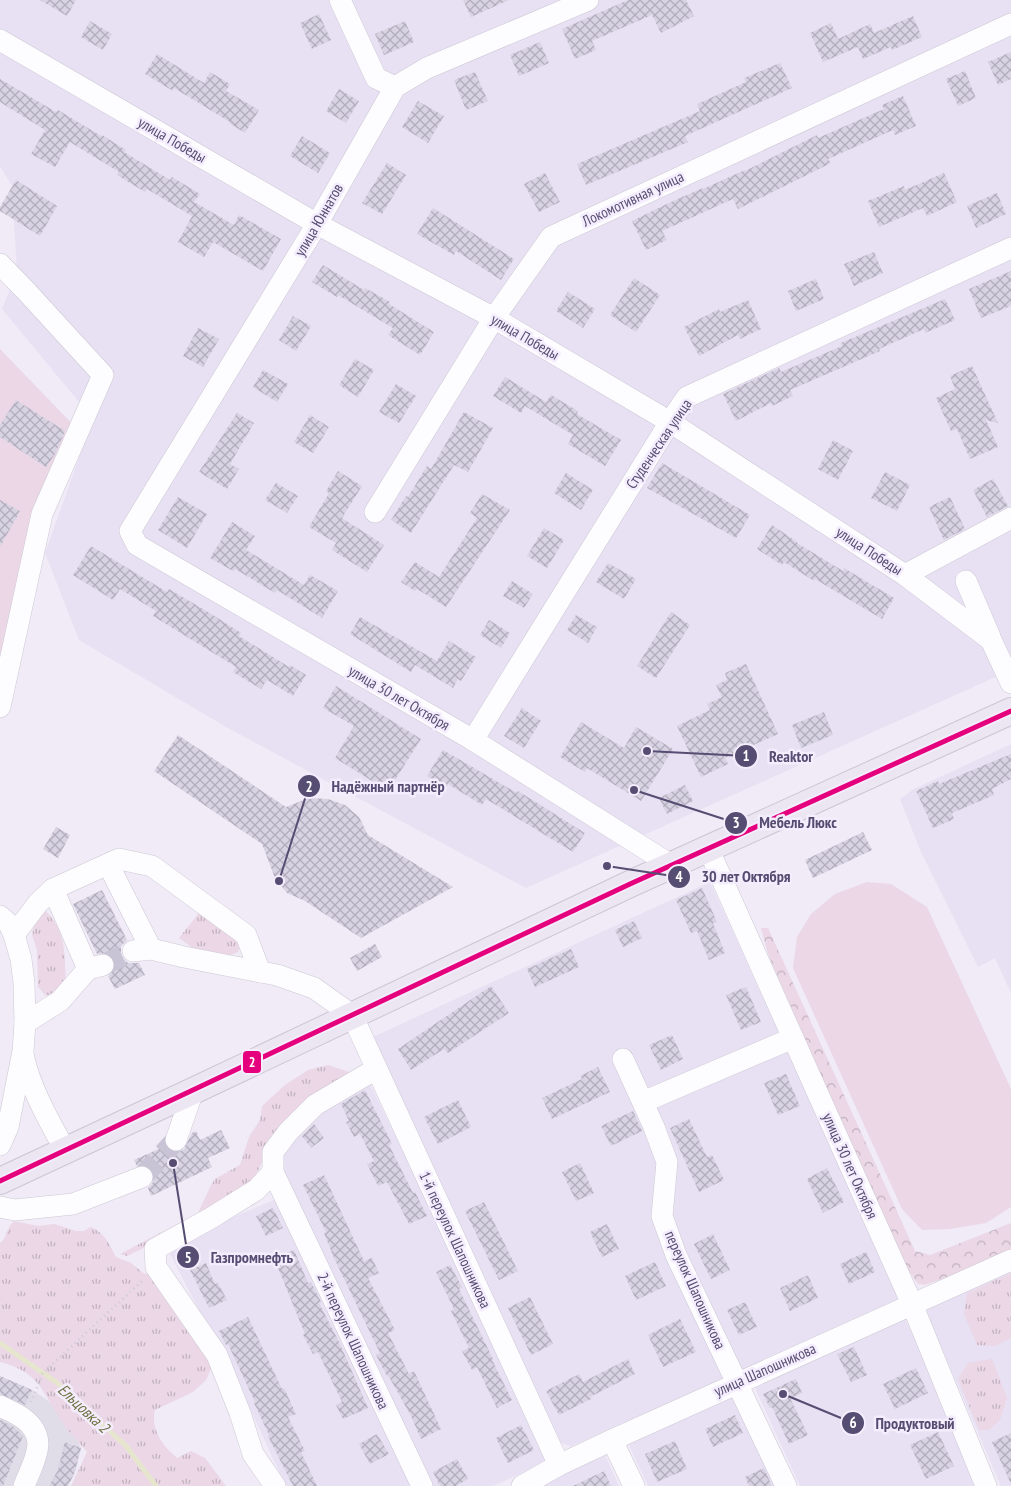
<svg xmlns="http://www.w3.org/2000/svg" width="1011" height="1486" font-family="'PT Sans Narrow',sans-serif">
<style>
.residential{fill:#e8e0f3}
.industrial{fill:#e0dce8}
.grass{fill:url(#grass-tufts)}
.forest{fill:url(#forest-crowns)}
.pitch{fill:#ebd7e6}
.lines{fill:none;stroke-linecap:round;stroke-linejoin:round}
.stream{stroke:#e6e5ce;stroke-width:5}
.building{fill:url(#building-cross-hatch)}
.minor-tunnel{stroke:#c9c4d5;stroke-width:21;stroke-dasharray:21 11;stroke-linecap:butt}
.minor-casing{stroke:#ccc8d4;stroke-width:22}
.major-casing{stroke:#cac7d5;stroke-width:28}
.path{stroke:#cecbd6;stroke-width:3;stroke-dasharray:1 4;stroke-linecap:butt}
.minor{stroke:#fdfcfe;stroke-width:21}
.major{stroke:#ebe6f1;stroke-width:26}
.bus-1-casing{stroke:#f4edfd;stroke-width:9}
.bus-1{stroke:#e5007d;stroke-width:5}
.labels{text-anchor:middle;stroke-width:5;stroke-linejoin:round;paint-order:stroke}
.street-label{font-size:15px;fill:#554d72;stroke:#f4edfd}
.water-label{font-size:16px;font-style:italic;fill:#6e6f3f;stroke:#f4edfd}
.leader{fill:none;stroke:#554d72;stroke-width:2}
.callout-dot{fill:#554d72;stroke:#f4edfd;stroke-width:2}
.mark-label{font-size:15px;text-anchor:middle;font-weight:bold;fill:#fff}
.callout-label{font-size:16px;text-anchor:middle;font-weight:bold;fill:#554d72;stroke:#f4edfd;stroke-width:5;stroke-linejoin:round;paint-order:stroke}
.line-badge{stroke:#f4edfd;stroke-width:2}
.badge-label{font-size:14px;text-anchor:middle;font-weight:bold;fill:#fff}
</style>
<defs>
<pattern id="grass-tufts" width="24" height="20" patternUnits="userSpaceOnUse" patternTransform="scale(1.25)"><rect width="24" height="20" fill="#ebd7e6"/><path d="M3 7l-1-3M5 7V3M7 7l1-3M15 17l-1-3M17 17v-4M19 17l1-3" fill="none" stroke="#c1b1bf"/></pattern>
<pattern id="forest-crowns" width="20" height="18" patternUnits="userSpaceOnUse" patternTransform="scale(1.25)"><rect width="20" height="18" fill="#ebd7e6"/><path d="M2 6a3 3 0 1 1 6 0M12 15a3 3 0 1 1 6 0" fill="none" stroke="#c1b1bf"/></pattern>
<pattern id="building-cross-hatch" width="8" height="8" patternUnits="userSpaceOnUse" patternTransform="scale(1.25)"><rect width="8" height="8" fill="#d8d3e2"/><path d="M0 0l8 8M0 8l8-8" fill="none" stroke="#b2adbc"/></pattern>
</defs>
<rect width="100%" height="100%" fill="#f0ebf6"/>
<g class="residential">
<polygon points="0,0 1011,0 1011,670 526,888 226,727 79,640 45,553 93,419 2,309 17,273 12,186 0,166"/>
<polygon points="1011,744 1011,993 995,958 978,967 921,852 900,799 914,789"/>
<polygon points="710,882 900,1298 571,1446 559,1442 373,1037"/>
<polygon points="369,1082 472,1293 549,1461 493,1486 432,1486 285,1182 277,1154 298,1128"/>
<polygon points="276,1199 415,1486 286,1486 246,1400 169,1252 222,1222"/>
<polygon points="1011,1270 1011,1486 1001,1486 925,1309"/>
<polygon points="905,1318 979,1486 800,1486 755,1388"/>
<polygon points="734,1395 777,1486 648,1486 628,1443"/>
<polygon points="603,1451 619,1486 539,1486"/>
</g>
<polygon class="industrial" points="0,1376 32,1390 65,1412 81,1448 68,1486 0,1486"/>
<g class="grass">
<path d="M46,911C67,934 64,952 66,981L57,991L46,996L38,987L37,950L32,935L34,925Z"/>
<path d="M199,913L241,942L238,952C207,965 204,956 179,938Z"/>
<polygon points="328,1065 352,1073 278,1133 248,1189 179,1231 127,1256 120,1254 198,1213 211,1185 215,1179 240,1165 249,1137 260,1120 262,1106 285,1085 308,1070"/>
<path d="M14,1221L38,1226L54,1224L76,1231H84L91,1227C105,1233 109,1244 116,1257L131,1263L143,1273L151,1275L217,1355L206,1380L193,1392L155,1410C150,1428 163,1447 177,1458L191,1451L205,1458L226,1486H71L87,1452C79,1442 69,1433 62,1422C42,1392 40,1372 0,1362V1243C7,1238 6,1228 14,1221Z"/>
<polygon points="1011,1273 1011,1338 995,1346 977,1345 964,1314 967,1293"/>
<polygon points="992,1359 1007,1398 1000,1420 989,1430 979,1430 958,1379 968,1363"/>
</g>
<polygon class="forest" points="761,928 768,928 915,1251 930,1255 1011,1223 1011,1254 925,1285 918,1284 899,1257 768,954"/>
<g class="pitch">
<polygon points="0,349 80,432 0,678"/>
<polygon points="867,882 891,884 927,907 1011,1089 1011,1207 986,1223 950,1229 922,1230 902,1209 793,968 797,937 811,914 835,894"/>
</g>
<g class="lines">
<polyline class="stream" points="0,1343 56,1382 126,1446 156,1486"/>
</g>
<g class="building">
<polygon points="40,0 76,0 67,16"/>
<polygon points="463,0 509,0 471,17"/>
<polygon points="628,0 686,0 694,16 661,33 652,15 592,41 596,50 575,59 562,29"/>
<polygon points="319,14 331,40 312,49 300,23"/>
<polygon points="913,16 922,37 892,50 891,47 863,59 858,47 823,62 810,33 831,23 838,39 870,24 874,33"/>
<polygon points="90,21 112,34 103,50 81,37"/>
<polygon points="405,21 414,42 384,55 375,34"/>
<polygon points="540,42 549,63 519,76 510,55"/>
<polygon points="1011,52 1011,79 998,85 988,62"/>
<polygon points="157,54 204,83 210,72 230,84 226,91 259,110 245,133 229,123 230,122 174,88 173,91 145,74"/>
<polygon points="780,63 792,88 685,136 688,142 586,185 577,164 700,111 697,104 746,82 744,78"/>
<polygon points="965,71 976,98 958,106 946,79"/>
<polygon points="475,72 488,101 466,110 454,80"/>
<polygon points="0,79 56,112 58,110 101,136 102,135 126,150 124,152 170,180 172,177 200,194 194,202 234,225 239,215 281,239 263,271 213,242 204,257 178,242 192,216 147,189 145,192 117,175 119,172 70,142 55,167 31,154 45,130 0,102"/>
<polygon points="339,89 359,101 346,123 326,111"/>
<polygon points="903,96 916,126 895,135 893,130 828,159 831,163 738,209 733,199 662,231 667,240 646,250 632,221 673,201 703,188 703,189 745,170 745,171 817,135 818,138 884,109 882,105"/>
<polygon points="418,101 444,116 428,143 402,127"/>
<polygon points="302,136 330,153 318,173 290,156"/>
<polygon points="387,163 406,175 382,214 362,203"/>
<polygon points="545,173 560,202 539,212 524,184"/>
<polygon points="944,173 957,202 927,216 923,208 879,227 868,201 904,186 905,190"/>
<polygon points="16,180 57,206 40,236 0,211 0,207"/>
<polygon points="997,193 1006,214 976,228 967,206"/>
<polygon points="433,208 514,259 501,280 456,251 454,255 417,234"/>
<polygon points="874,252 883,273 854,286 844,264"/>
<polygon points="323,265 364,290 365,288 390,302 389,304 434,332 420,355 388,335 393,328 338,295 337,297 312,282"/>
<polygon points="1011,271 1011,306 981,318 969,289"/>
<polygon points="634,278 660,295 636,332 610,315"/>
<polygon points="816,279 824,299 796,311 788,291"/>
<polygon points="568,292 595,309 583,328 556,311"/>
<polygon points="945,299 955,320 925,333 924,329 879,349 880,351 790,390 793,396 772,406 771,403 736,421 723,394 779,368 781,372 842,346 841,343"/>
<polygon points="748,300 761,329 740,339 738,335 699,356 684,327 719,309 720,312"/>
<polygon points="293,316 311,326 296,351 279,340"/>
<polygon points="198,328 219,339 203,367 183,356"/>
<polygon points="355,359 374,370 358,397 339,385"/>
<polygon points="972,366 998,423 986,420 998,447 970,459 957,429 951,431 936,398 955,389 950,376"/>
<polygon points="263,370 288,384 277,402 253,387"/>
<polygon points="505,377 546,402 551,395 578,411 577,414 621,440 605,466 568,444 573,435 525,406 521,413 493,396"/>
<polygon points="396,384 416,396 399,423 379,412"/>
<polygon points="16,400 65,431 55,454 46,467 0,437 0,425"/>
<polygon points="464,412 493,428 468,472 454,465 411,533 391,520 406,496 408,497 427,466 431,469"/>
<polygon points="237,413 254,423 230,464 239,469 227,489 199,472"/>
<polygon points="310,415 329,427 313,453 294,442"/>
<polygon points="833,440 853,451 838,480 818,469"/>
<polygon points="662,463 750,515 736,538 647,488"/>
<polygon points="338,471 362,486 342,518 384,545 367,572 332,550 336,543 309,527 329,493 326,491"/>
<polygon points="885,472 910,485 897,511 871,498"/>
<polygon points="566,473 593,490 581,510 554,493"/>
<polygon points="993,479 1008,506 987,517 973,490"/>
<polygon points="276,483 298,496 287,513 265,500"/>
<polygon points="482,494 510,510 446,607 417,589 415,591 401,582 415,562 439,577 477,518 470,513"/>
<polygon points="178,497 207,514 187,548 158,530"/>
<polygon points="950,497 965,529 944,540 929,507"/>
<polygon points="0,500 20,511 0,547"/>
<polygon points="232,522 255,536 246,550 304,585 310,575 338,591 322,618 277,590 275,593 235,569 233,571 210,558"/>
<polygon points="772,525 797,542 797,543 843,571 844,568 894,598 882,619 815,579 814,581 784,562 782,565 757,549"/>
<polygon points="544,528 564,540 547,568 527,556"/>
<polygon points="91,546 167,592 169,589 213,615 241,633 239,636 289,667 290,665 306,675 293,696 267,680 261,689 233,672 236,667 153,616 156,611 120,589 113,600 73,575"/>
<polygon points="608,563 636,579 624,599 596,582"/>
<polygon points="512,581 533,594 524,608 503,596"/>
<polygon points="671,612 690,625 656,678 637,666"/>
<polygon points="576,615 597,627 588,643 567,630"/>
<polygon points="360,617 437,661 449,641 476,657 461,681 458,679 453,688 415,665 411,672 350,634"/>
<polygon points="489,620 510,633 501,648 480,635"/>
<polygon points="746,664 778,734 725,758 728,764 701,777 677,726 710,710 707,704 722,697 716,685 727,680 725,673"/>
<polygon points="336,686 421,739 388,791 335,758 354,726 323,708"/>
<polygon points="522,708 541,721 524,748 504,736"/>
<polygon points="824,712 833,735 801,748 792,725"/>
<polygon points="581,722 624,748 636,727 673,749 641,801 587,768 585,772 560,757"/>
<polygon points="178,735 286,807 309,798 328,799 345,805 359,817 368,835 453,887 361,938 305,901 287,893 275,878 262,844 154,771"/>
<polygon points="443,750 517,793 518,791 585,833 573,852 486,799 482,805 448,784 446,787 427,776"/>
<polygon points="1011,754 1011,779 992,789 994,795 952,813 954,819 933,828 916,791 938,781 939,784"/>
<polygon points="685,785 693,801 667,814 659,798"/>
<polygon points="56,827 70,835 58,858 43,849"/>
<polygon points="863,832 872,850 813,878 805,860"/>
<polygon points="702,888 717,922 713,923 725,953 709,960 697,931 691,933 676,900"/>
<polygon points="102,890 127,940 121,946 121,953 123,958 128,963 139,963 145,975 115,989 108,976 115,969 115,961 112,957 107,953 97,954 73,904"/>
<polygon points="634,921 642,938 623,947 615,930"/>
<polygon points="375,944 382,957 357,971 350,958"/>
<polygon points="571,949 579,967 535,987 527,969"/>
<polygon points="491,986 509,1013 448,1053 444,1049 411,1070 398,1049"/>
<polygon points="746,987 761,1022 741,1030 726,995"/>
<polygon points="672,1035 683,1059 661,1070 649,1045"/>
<polygon points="598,1067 610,1092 552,1119 542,1098 582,1079 580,1076"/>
<polygon points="786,1074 800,1106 778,1115 764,1083"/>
<polygon points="365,1090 392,1144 389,1145 413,1193 415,1192 427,1216 409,1224 387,1182 378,1186 367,1164 374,1161 360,1134 354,1137 346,1122 349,1121 341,1104"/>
<polygon points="458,1100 471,1127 438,1144 424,1117"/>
<polygon points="633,1111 642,1131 611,1146 601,1126"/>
<polygon points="689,1119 707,1157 712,1155 724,1180 699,1192 670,1128"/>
<polygon points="314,1124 324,1138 311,1148 302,1136"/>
<polygon points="221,1130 230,1148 208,1158 212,1167 151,1196 148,1188 152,1184 154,1179 153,1172 149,1167 144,1165 137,1166 134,1160 165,1146 171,1152 179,1152 184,1149 192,1133 196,1131 200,1140"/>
<polygon points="580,1163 594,1193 576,1201 562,1172"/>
<polygon points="827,1168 844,1202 823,1213 807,1179"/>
<polygon points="324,1175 364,1261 372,1258 379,1273 368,1278 395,1330 388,1333 409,1374 414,1371 441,1429 421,1439 411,1416 388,1375 387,1376 376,1355 380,1353 334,1258 324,1233 326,1232 303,1185"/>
<polygon points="484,1202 518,1271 499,1280 465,1211"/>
<polygon points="273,1208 283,1228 266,1236 256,1216"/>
<polygon points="607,1224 619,1249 602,1257 590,1232"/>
<polygon points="713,1234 730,1270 711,1279 694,1244"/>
<polygon points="294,1250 308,1283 311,1282 321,1302 319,1303 339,1342 368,1408 343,1419 336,1405 342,1402 318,1352 313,1354 303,1335 305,1334 274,1258"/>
<polygon points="866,1252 875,1272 849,1284 840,1264"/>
<polygon points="655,1262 666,1286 636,1300 625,1276"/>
<polygon points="206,1263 215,1284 218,1283 227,1300 209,1308 190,1270"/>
<polygon points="450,1265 462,1287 459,1289 493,1359 492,1360 512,1400 497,1408 477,1367 472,1370 462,1351 469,1348 451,1311 454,1309 436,1272"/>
<polygon points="808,1275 818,1298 790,1311 780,1288"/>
<polygon points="530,1297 553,1344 531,1355 508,1308"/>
<polygon points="745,1302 757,1327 739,1335 727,1310"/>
<polygon points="248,1317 282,1389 284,1388 296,1414 288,1417 305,1451 301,1452 317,1486 293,1486 268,1436 269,1435 254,1403 255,1402 228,1344 226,1345 219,1331"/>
<polygon points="680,1319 696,1352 663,1367 648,1335"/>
<polygon points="854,1347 867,1375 851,1382 837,1354"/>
<polygon points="628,1359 635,1374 590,1397 591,1399 559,1415 546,1391 579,1374 583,1382"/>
<polygon points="916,1368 928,1393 895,1409 883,1384"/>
<polygon points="0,1376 32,1390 25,1405 0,1394"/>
<polygon points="796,1379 802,1393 790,1398 808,1435 789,1444 772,1407 770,1408 763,1394"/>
<polygon points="735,1415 743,1433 713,1447 705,1429"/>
<polygon points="0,1420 14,1427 23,1436 3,1486 0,1486"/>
<polygon points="521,1425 534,1450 508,1463 496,1438"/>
<polygon points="938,1432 954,1466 926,1479 910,1445"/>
<polygon points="1011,1433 1011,1484 992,1442"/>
<polygon points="377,1434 389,1454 370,1464 359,1444"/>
<polygon points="675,1441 687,1469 657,1482 645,1454"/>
<polygon points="65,1442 81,1448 75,1472 68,1486 49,1486 58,1470"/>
<polygon points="457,1459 468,1479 456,1486 440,1486 433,1472"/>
<polygon points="764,1468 772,1486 749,1486 745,1477"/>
<polygon points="604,1471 611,1486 573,1486"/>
</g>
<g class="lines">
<g class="minor-tunnel">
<polyline points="103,965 133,951"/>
<polyline points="142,1177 176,1140"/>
</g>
<g class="minor-casing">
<g id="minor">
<polyline points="340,0 376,78 395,87"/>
<polyline points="588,0 427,68 395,87 317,224 130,531 137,545 473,740 671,865"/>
<polyline points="0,40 317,224 494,318 670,422 905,575 991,640 1011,683"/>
<polyline points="0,264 27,292 103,375 42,514 0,707"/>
<polyline points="375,512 494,318 551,237 1011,24"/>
<polyline points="905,575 1011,518"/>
<polyline points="966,581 990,637"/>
<polyline points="473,740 670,422 687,397 1011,248"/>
<polyline points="708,848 912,1304 986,1486"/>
<polyline points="108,864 151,949"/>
<polyline points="53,889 88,969"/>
<polyline points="0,916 9,924 14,935 21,959 24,983 25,1023 23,1051 8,1127 0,1145"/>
<polyline points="14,935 38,903 53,889 119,859 152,866 246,935 260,972"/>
<polyline points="133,951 151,949 184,957 277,975 314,988 352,1015 559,1465"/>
<polyline points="25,1023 60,1001 88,969 103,965"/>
<path d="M23,1054C30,1088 48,1119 65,1150"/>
<polyline points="623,1059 654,1127 667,1162 662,1216 676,1255 786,1486"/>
<polyline points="376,1069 315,1105 288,1132 273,1152 273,1172 422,1486"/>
<polyline points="643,1102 793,1038"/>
<polyline points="176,1140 193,1091"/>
<polyline points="273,1172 256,1190 211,1218 155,1249 156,1267 217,1355 240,1413 253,1454 275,1486"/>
<polyline points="0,1207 15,1210 73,1204 142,1177"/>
<path d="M0,1406C8,1410 18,1414 24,1419C50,1439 33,1462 24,1486"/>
<polyline points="612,1440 634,1486"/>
<polyline points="522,1486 559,1465 612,1440 1011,1260"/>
</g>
</g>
<g class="major-casing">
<polyline id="major" points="0,1181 193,1091 630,884 1011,711"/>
</g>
<polyline class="path" points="31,1402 43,1373 143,1280"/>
<use href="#minor" class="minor"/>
<use href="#major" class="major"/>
<g class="bus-1-casing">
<polyline id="bus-1" points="0,1181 630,884 1011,711"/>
</g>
<use href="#bus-1" class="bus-1"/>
</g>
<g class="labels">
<g class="street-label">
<text transform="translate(172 140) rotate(30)" y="5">улица Победы</text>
<text transform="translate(633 199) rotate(-25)" y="5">Локомотивная улица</text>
<text transform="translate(319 220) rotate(-60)" y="5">улица Юннатов</text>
<text transform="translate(525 337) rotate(30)" y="5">улица Победы</text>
<text transform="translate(659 444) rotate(-56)" y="5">Студенческая улица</text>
<text transform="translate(869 551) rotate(33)" y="5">улица Победы</text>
<text transform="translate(399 698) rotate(30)" y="5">улица 30 лет Октября</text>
<text transform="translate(850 1166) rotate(66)" y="5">улица 30 лет Октября</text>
<text transform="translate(455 1240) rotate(65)" y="5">1-й переулок Шапошникова</text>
<text transform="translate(695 1290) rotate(66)" y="5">переулок Шапошникова</text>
<text transform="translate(353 1341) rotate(65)" y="5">2-й переулок Шапошникова</text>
<text transform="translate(765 1370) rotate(-24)" y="5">улица Шапошникова</text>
</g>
<g class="water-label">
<text transform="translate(84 1408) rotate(43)" y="6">Ельцовка 2</text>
</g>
</g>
<path class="leader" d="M647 751L746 756M279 881L309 786M634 790L736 823M607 866L679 877M173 1163L188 1257M783 1394L853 1423"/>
<g class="callout-dot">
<circle cx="647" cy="751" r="5"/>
<circle cx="279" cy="881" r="5"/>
<circle cx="634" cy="790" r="5"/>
<circle cx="607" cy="866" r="5"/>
<circle cx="173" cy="1163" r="5"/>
<circle cx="783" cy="1394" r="5"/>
<circle cx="746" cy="756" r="12"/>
<circle cx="309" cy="786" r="12"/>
<circle cx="736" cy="823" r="12"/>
<circle cx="679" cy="877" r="12"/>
<circle cx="188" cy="1257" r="12"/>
<circle cx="853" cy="1423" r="12"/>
</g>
<g class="mark-label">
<text x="746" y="761">1</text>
<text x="309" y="792">2</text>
<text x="736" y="828">3</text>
<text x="679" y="882">4</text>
<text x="188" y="1263">5</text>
<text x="853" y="1428">6</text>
</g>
<g class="callout-label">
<text x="791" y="762">Reaktor</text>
<text x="388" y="792">Надёжный партнёр</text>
<text x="798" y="828">Мебель Люкс</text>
<text x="746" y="882">30 лет Октября</text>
<text x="252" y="1263">Газпромнефть</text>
<text x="915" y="1429">Продуктовый</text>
</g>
<rect class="line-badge" x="242" y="1050" width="20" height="24" rx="5" fill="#e5007d"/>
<g class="badge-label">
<text x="252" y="1067">2</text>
</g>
</svg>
